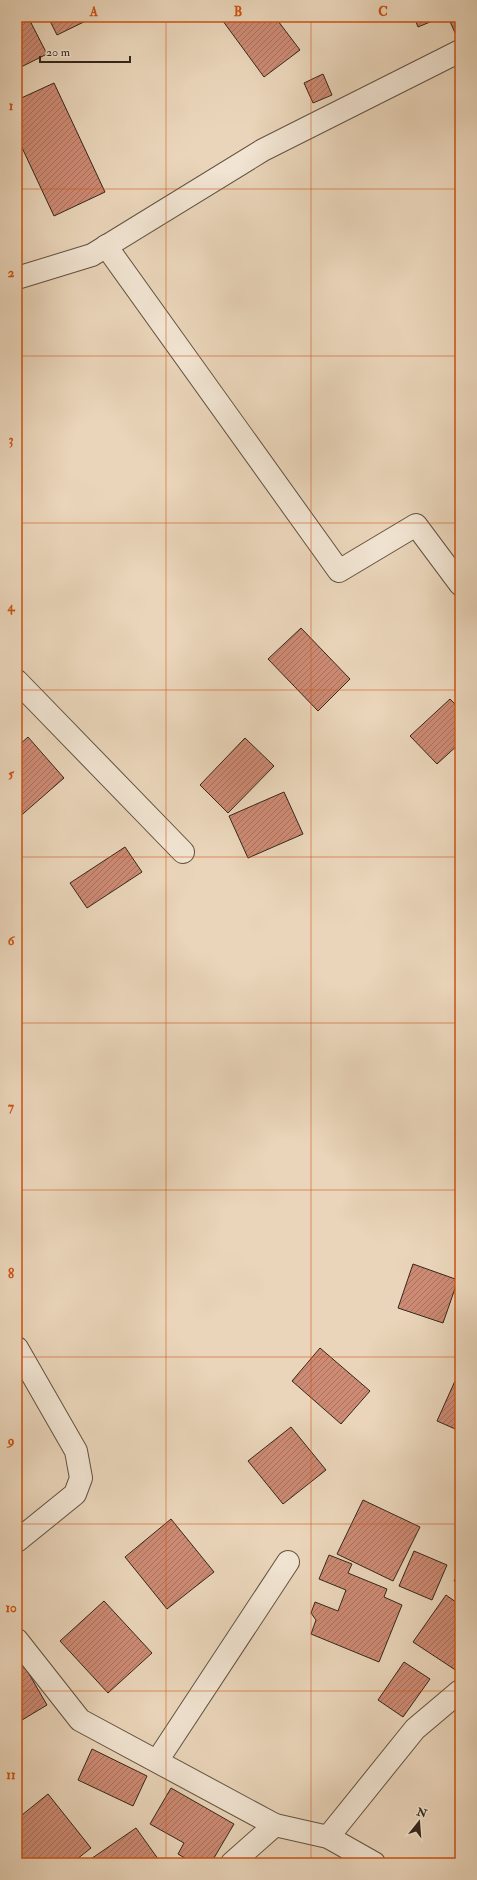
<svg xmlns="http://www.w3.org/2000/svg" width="477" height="1880" font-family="'IM FELL Double Pica',serif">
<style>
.building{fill:url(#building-hatch);stroke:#342719}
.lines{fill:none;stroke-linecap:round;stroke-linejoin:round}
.street-casing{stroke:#625241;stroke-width:24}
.street{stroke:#f1e4d2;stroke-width:22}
.grid{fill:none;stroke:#cd520e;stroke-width:1;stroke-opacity:0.55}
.neatline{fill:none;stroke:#cd520e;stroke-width:1.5}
.grid-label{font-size:13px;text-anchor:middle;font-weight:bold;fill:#cd520e}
</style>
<defs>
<pattern id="building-hatch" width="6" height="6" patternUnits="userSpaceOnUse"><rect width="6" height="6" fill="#cd8a74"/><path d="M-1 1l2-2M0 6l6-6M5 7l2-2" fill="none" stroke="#a7715e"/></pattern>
</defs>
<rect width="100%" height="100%" fill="#ead5ba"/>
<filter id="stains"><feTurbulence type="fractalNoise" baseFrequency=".005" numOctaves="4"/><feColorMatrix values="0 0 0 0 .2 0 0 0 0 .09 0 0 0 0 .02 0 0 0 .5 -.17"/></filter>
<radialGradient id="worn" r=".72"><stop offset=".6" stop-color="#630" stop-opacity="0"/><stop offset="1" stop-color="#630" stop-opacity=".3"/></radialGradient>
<g class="building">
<polygon points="28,17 47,54 17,69 17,18"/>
<polygon points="48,17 94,17 57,35"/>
<polygon points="220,17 275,17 300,50 264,77"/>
<polygon points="414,17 442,17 418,27"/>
<polygon points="448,17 460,17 460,33 456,35"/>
<polygon points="323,74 332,95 313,103 304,83"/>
<polygon points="54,83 105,192 54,216 17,137 17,100"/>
<polygon points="301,628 350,679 318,711 268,659"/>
<polygon points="450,699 460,709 460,743 437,764 410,736"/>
<polygon points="28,737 64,778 17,819 17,747"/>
<polygon points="245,738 274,766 228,813 200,785"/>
<polygon points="284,792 303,834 248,858 229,816"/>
<polygon points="125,847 142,872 87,908 70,883"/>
<polygon points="413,1264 458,1280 443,1323 398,1308"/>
<polygon points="460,1330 460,1343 455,1341"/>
<polygon points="320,1348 370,1391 341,1424 292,1381"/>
<polygon points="455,1381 460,1383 460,1431 437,1421"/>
<polygon points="291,1427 326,1470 283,1504 248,1461"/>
<polygon points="363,1500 420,1527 393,1581 337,1554"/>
<polygon points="171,1519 214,1572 167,1609 125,1557"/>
<polygon points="414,1551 447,1565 432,1600 399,1586"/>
<polygon points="329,1555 352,1564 348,1573 387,1589 384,1597 402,1605 379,1662 311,1634 316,1620 311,1613 315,1602 338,1611 346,1590 319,1579"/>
<polygon points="460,1572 460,1585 454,1581"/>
<polygon points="446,1595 460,1605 460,1666 457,1671 413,1642"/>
<polygon points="104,1601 152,1653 108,1693 60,1641"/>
<polygon points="21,1660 47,1705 17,1723 17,1663"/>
<polygon points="404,1662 430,1679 403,1717 378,1700"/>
<polygon points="92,1749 147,1776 133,1806 78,1780"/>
<polygon points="171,1788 234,1824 211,1863 193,1863 178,1854 184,1843 150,1824"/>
<polygon points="48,1794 91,1848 72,1863 17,1863 17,1819"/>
<polygon points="136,1828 161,1863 85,1863"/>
</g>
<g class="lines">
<g class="street-casing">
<g id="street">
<polyline points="106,246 339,571 416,525 460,584"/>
<polyline points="17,278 92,255 263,150 460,51"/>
<polyline points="17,681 183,852"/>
<polyline points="17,1348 76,1451 81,1478 75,1494 17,1541"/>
<polyline points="17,1640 80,1720 275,1825 328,1837 374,1863"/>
<polyline points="157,1761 288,1562"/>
<polyline points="328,1837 415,1729 460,1691"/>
<polyline points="232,1863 275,1825"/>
</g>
</g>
<use href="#street" class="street"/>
</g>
<path class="grid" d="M166,17V1863M311,17V1863M17,189H460M17,356H460M17,523H460M17,690H460M17,857H460M17,1023H460M17,1190H460M17,1357H460M17,1524H460M17,1691H460"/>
<rect width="477" height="1880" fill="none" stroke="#ead5ba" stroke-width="44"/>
<g transform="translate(419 1822) rotate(17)" stroke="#f1e4d2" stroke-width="3" paint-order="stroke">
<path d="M0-3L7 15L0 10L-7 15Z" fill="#342719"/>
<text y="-6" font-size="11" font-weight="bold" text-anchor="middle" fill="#342719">N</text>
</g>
<path d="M40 56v6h90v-6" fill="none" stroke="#342719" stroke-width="2"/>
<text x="46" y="56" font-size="12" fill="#342719" stroke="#f1e4d2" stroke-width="3" paint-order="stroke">20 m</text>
<rect x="22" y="22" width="433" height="1836" class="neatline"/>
<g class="grid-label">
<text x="94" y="16">A</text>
<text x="238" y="16">B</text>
<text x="383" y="16">C</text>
<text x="11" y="110">1</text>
<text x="11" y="277">2</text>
<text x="11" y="444">3</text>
<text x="11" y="611">4</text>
<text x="11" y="778">5</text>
<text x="11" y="945">6</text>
<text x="11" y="1111">7</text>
<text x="11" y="1278">8</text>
<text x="11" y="1445">9</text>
<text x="11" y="1612">10</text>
<text x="11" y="1779">11</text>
</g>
<rect width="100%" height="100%" filter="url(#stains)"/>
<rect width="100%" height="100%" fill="url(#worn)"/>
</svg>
